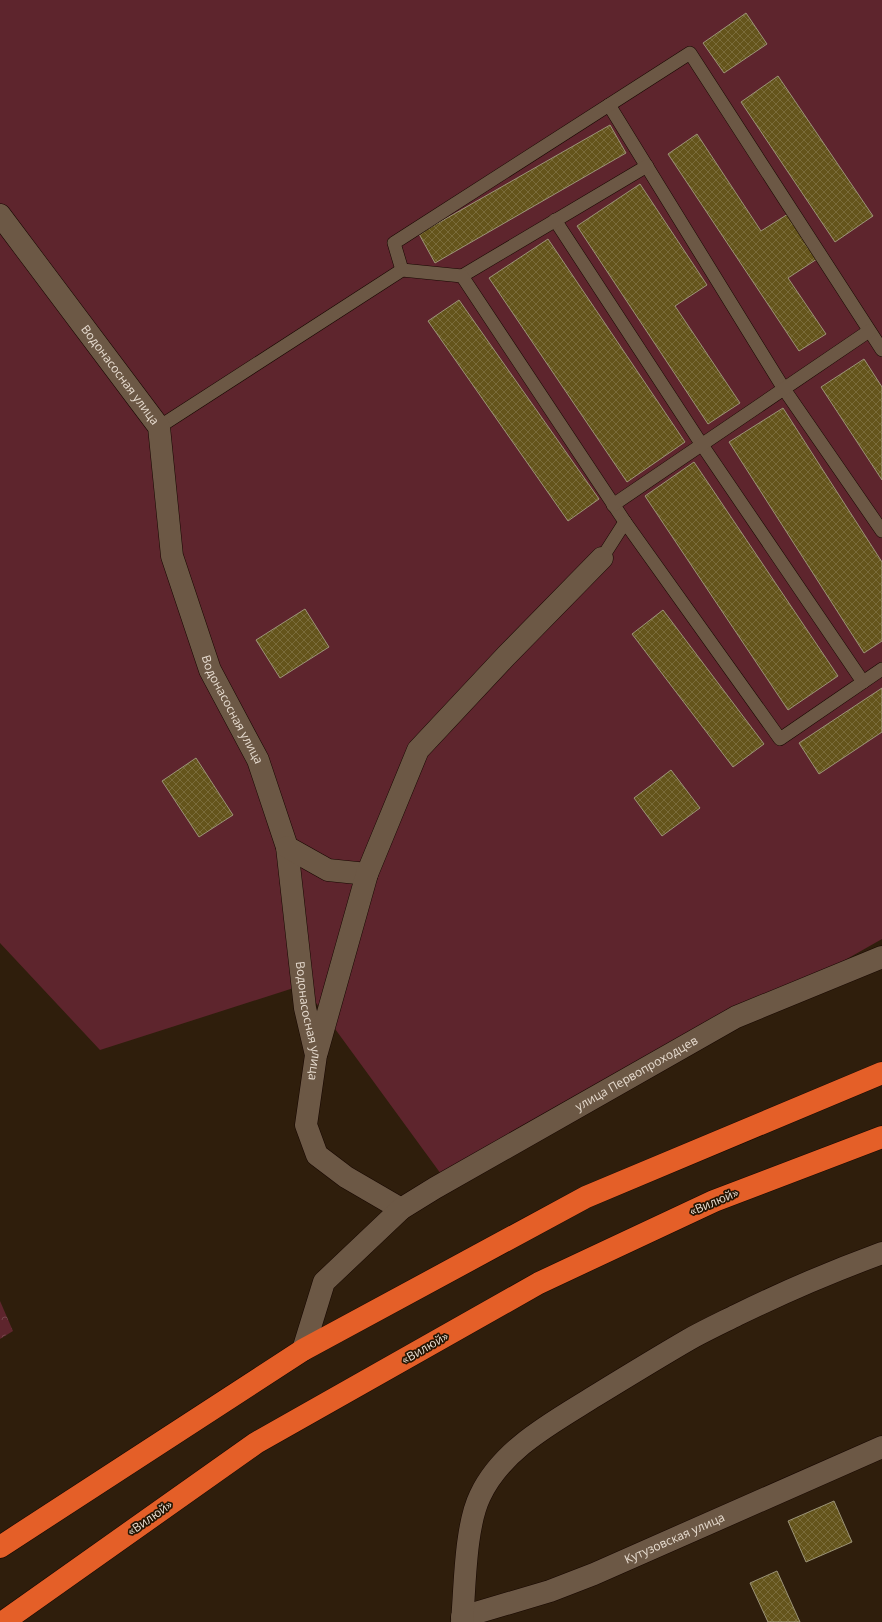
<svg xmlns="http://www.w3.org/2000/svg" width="882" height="1622" font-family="'Open Sans',sans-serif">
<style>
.forest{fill:url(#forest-crowns)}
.green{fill:#5e252d}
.building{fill:url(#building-cross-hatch);stroke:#9c9478}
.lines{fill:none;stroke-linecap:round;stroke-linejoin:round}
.lane-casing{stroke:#170700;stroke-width:14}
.street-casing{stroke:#170700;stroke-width:23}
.highway-casing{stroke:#170700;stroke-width:23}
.lane{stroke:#6c5845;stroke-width:13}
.street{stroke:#6c5845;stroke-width:22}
.highway{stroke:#e45f28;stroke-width:22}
.labels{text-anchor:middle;stroke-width:3.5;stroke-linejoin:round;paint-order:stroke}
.street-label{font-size:12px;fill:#e7dcd0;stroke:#251503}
</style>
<defs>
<pattern id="forest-crowns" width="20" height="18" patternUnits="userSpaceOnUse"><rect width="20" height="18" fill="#5e252d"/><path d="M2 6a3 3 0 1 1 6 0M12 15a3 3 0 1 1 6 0" fill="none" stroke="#75444a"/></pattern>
<pattern id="building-cross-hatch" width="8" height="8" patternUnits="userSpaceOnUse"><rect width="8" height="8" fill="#64541b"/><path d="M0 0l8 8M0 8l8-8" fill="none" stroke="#7a6c3b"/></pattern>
</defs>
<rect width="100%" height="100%" fill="#2f1e0c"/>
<polygon class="forest" points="0,1301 13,1331 0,1339"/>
<polygon class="green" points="0,0 882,0 882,939 449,1185 303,985 100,1050 0,943"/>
<g class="building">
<polygon points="746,13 767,44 724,73 703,43"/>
<polygon points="778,76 873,216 835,242 741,102"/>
<polygon points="610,125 626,153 435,263 419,234"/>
<polygon points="697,134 761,231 788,214 817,259 788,278 826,334 799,351 668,154"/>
<polygon points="640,184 707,285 675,306 740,403 708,424 577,226"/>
<polygon points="548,239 685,442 627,482 489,278"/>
<polygon points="459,300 599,499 568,521 428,321"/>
<polygon points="864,359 882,387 882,480 821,387"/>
<polygon points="783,408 882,562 882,641 864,653 729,442"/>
<polygon points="694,462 838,676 788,710 645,496"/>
<polygon points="305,609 329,647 280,678 256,640"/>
<polygon points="663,610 764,744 733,767 632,634"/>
<polygon points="882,688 882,732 819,774 799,743"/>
<polygon points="196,758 233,815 199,837 162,781"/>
<polygon points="671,770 700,808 662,836 634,798"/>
<polygon points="834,1501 852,1542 806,1562 788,1521"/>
<polygon points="777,1571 800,1622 768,1622 750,1583"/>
</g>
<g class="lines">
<g class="lane-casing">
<g id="lane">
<polyline points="609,105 784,389 882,531"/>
<polyline points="555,220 702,445 863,682"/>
<polyline points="402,270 394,243 690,53 882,350"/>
<polyline points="462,276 647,166"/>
<polyline points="159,427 402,270 462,276 625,522"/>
<polyline points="613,505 869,331"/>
<polyline points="602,558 625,522 780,739 882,669"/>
</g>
</g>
<g class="street-casing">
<g id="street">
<path id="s1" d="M0,215L159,427L172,556L210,670L258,760L287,847L305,1008L316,1055L306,1125L317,1155L346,1177L401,1209"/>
<polyline points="287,847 328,870 367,874"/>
<polyline points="317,1052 367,874 418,750 506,656 602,558"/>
<path id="s2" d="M303,1350L324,1282L401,1209L435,1188L736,1017L882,957"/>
<path id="s3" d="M462,1617L550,1591L594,1574L882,1447"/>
<path d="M462,1622C465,1587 465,1527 480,1496C502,1449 552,1423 595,1396C626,1377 657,1358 688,1340C704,1331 721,1323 737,1315C784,1292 833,1271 882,1253"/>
</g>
</g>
<g class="highway-casing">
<g id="highway">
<polyline points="0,1547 303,1350 586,1197 882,1073"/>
<polyline points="3,1622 256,1443 539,1283 714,1201 882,1137"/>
</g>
</g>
<use href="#lane" class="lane"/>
<use href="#street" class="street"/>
<use href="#highway" class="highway"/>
</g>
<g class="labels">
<g class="street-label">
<text dy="4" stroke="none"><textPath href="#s1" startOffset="200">Водонасосная улица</textPath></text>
<text dy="4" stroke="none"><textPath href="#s1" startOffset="560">Водонасосная улица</textPath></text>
<text dy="4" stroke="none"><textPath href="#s1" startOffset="884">Водонасосная улица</textPath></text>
<text dy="4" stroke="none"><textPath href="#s2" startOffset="449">улица Первопроходцев</textPath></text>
<text transform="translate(714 1202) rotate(-23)" y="4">«Вилюй»</text>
<text transform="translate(425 1348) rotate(-30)" y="4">«Вилюй»</text>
<text transform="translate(150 1518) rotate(-35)" y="4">«Вилюй»</text>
<text dy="4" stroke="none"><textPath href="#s3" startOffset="227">Кутузовская улица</textPath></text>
</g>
</g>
</svg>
